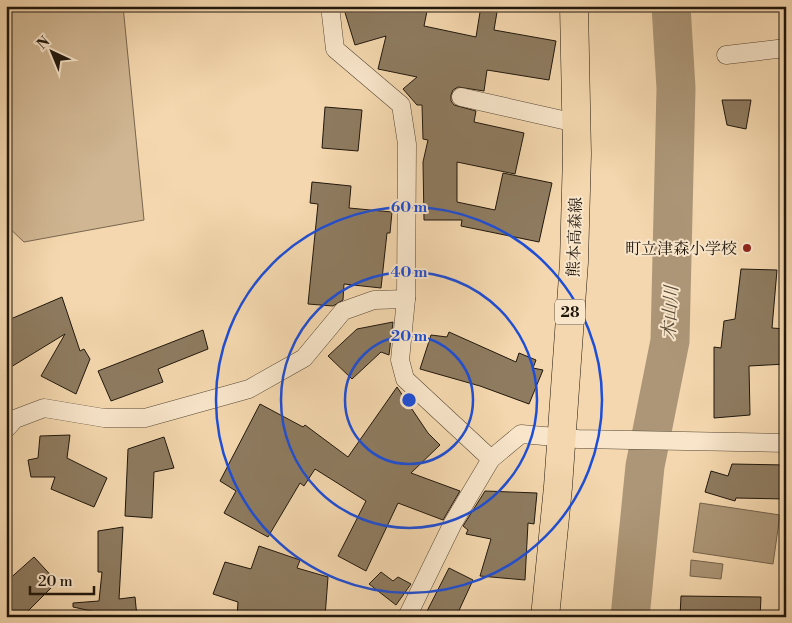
<svg xmlns="http://www.w3.org/2000/svg" width="792" height="623" font-family="'Libre Bodoni','Noto Serif JP',serif">
<style>
.green{fill:#d0b692;stroke:#78664f}
.water{fill:#ac9677;stroke:#74634c}
.lines{fill:none;stroke-linecap:round;stroke-linejoin:round}
.river{stroke:#ac9677;stroke-width:39}
.building{fill:#8e7b60;stroke:#20170c}
.street-casing{stroke:#554734;stroke-width:19}
.primary-casing{stroke:#20170c;stroke-width:29}
.street{stroke:#f8e5ca;stroke-width:18}
.primary{stroke:#f4d7ae;stroke-width:28}
.ring{fill:none;stroke:#1d4ed8;stroke-width:2.5}
.poi-dot{fill:#8f2418;stroke:#f8e5ca;stroke-width:2}
.labels{text-anchor:middle;stroke-width:4;stroke-linejoin:round;paint-order:stroke}
.shield{fill:#f8e5ca;stroke:#615545;stroke-width:1}
.shield-label{font-size:15px;font-weight:bold;fill:#20170c}
.street-label{font-size:16px;fill:#20170c;stroke:#f8e5ca}
.poi-label{font-size:16px;fill:#20170c;stroke:#f8e5ca;text-anchor:end}
.water-label{font-size:18px;font-style:italic;fill:#584a37;stroke:#f8e5ca}
.centre{fill:#1d4ed8;stroke:#f8e5ca;stroke-width:2.5}
.ring-label{font-size:15px;text-anchor:middle;font-weight:bold;fill:#1d4ed8;stroke:#f8e5ca;stroke-width:4;stroke-linejoin:round;paint-order:stroke}
</style>
<rect width="100%" height="100%" fill="#f4d7ae"/>
<filter id="stains"><feTurbulence type="fractalNoise" baseFrequency=".004" numOctaves="4"/><feColorMatrix values="0 0 0 0 .2 0 0 0 0 .09 0 0 0 0 .02 0 0 0 .5 -.17"/></filter>
<radialGradient id="worn" r=".72"><stop offset=".6" stop-color="#630" stop-opacity="0"/><stop offset="1" stop-color="#630" stop-opacity=".3"/></radialGradient>
<polygon class="green" points="6,6 123,6 144,220 24,242 6,225"/>
<g class="water">
<polygon points="700,503 780,515 773,564 693,552"/>
<polygon points="691,560 723,564 721,579 690,576"/>
</g>
<g class="lines">
<polyline class="river" points="630,617 645,466 670,341 676,88 671,6"/>
</g>
<g class="building">
<polygon points="343,6 428,6 424,26 476,37 481,6 498,6 494,30 556,41 549,80 487,70 484,91 458,87 453,90 451,95 451,101 454,105 476,111 474,122 524,133 515,174 457,162 457,202 495,210 503,173 552,183 539,242 461,226 462,220 424,220 423,162 428,140 423,139 422,105 417,105 403,89 417,77 378,69 386,36 355,45"/>
<polygon points="722,100 751,100 746,129 727,125"/>
<polygon points="325,107 362,110 358,151 322,148"/>
<polygon points="312,182 351,186 349,208 392,212 390,233 387,233 381,288 344,284 343,300 333,306 308,304 318,204 310,203"/>
<polygon points="741,269 777,270 772,328 786,329 786,364 749,366 750,415 714,418 714,347 721,348 724,321 735,319"/>
<polygon points="62,297 80,351 84,349 90,359 76,394 41,376 65,334 6,370 6,321"/>
<polygon points="393,322 389,355 381,352 352,379 328,356 357,329"/>
<polygon points="203,330 208,349 158,369 163,382 111,401 98,371"/>
<polygon points="449,332 516,362 519,353 536,360 533,368 543,370 529,404 480,386 420,369 431,335 447,337"/>
<polygon points="397,387 428,433 440,445 411,473 460,491 443,520 398,503 366,571 338,556 366,501 315,469 304,486 300,483 268,537 224,513 236,491 220,481 260,404 303,427 305,425 348,457"/>
<polygon points="70,435 67,458 107,478 94,507 51,489 55,477 31,477 28,460 38,458 40,436"/>
<polygon points="164,437 174,468 154,472 152,518 125,516 128,449"/>
<polygon points="732,464 786,465 786,499 736,498 735,501 705,492 711,471 728,476"/>
<polygon points="485,491 537,493 534,524 528,523 525,580 480,576 491,539 466,534 468,530 463,526"/>
<polygon points="123,527 119,599 135,597 137,617 119,617 73,607 73,603 99,601 102,572 98,572 98,531"/>
<polygon points="259,546 300,560 297,568 328,577 325,617 237,617 238,602 213,594 225,562 251,569"/>
<polygon points="34,557 57,582 22,617 6,617 6,582"/>
<polygon points="449,568 473,580 456,617 424,617"/>
<polygon points="381,572 393,581 398,577 411,584 396,605 369,584"/>
<polygon points="681,596 761,597 760,617 680,617"/>
</g>
<g class="lines">
<g class="street-casing">
<g id="street">
<polyline points="330,6 335,49 401,105 407,144 406,299 400,360 405,379 491,459"/>
<polyline points="726,55 786,48"/>
<polyline points="461,97 576,123"/>
<polyline points="6,429 15,419 44,408 104,418 145,418 249,389 304,358 343,311 374,300 406,299"/>
<polyline points="407,617 453,523 491,459 521,434 578,439 786,443"/>
</g>
</g>
<g class="primary-casing">
<polyline id="primary" points="545,617 558,487 574,262 577,154 574,6"/>
</g>
<use href="#street" class="street"/>
<use href="#primary" class="primary"/>
</g>
<g class="ring">
<circle cx="409" cy="400" r="64"/>
<circle cx="409" cy="400" r="128"/>
<circle cx="409" cy="400" r="193"/>
</g>
<circle class="poi-dot" cx="747" cy="248" r="5"/>
<g class="labels">
<rect class="shield" x="555" y="299.5" width="30" height="25" rx="4"/>
<g class="shield-label">
<text x="570" y="317">28</text>
</g>
<g class="street-label">
<text transform="translate(574 237) rotate(-88)" y="6">熊本高森線</text>
</g>
<g class="poi-label">
<text x="737" y="254">町立津森小学校</text>
</g>
<g class="water-label">
<text transform="translate(670 313) rotate(-87)" y="6">木山川</text>
</g>
</g>
<circle cx="409" cy="400" r="8" class="centre"/>
<g class="ring-label">
<text x="409" y="212">60 m</text>
<text x="409" y="277">40 m</text>
<text x="409" y="341">20 m</text>
</g>
<rect width="792" height="623" fill="none" stroke="#f4d7ae" stroke-width="25"/>
<rect x="8" y="8" width="777" height="608" fill="none" stroke="#20170c" stroke-width="2.5"/>
<rect x="12" y="12" width="767" height="598" fill="none" stroke="#20170c"/>
<g transform="translate(52 52) rotate(316)" stroke="#f8e5ca" stroke-width="4" paint-order="stroke">
<path d="M0-4L9 19L0 12L-9 19Z" fill="#20170c"/>
<text y="-8" font-size="14" font-weight="bold" text-anchor="middle" fill="#20170c">N</text>
</g>
<path d="M30 586v8h64v-8" fill="none" stroke="#20170c" stroke-width="2.5"/>
<text x="38" y="586" font-size="15" fill="#20170c" stroke="#f8e5ca" stroke-width="4" paint-order="stroke">20 m</text>
<rect width="100%" height="100%" filter="url(#stains)"/>
<rect width="100%" height="100%" fill="url(#worn)"/>
</svg>
